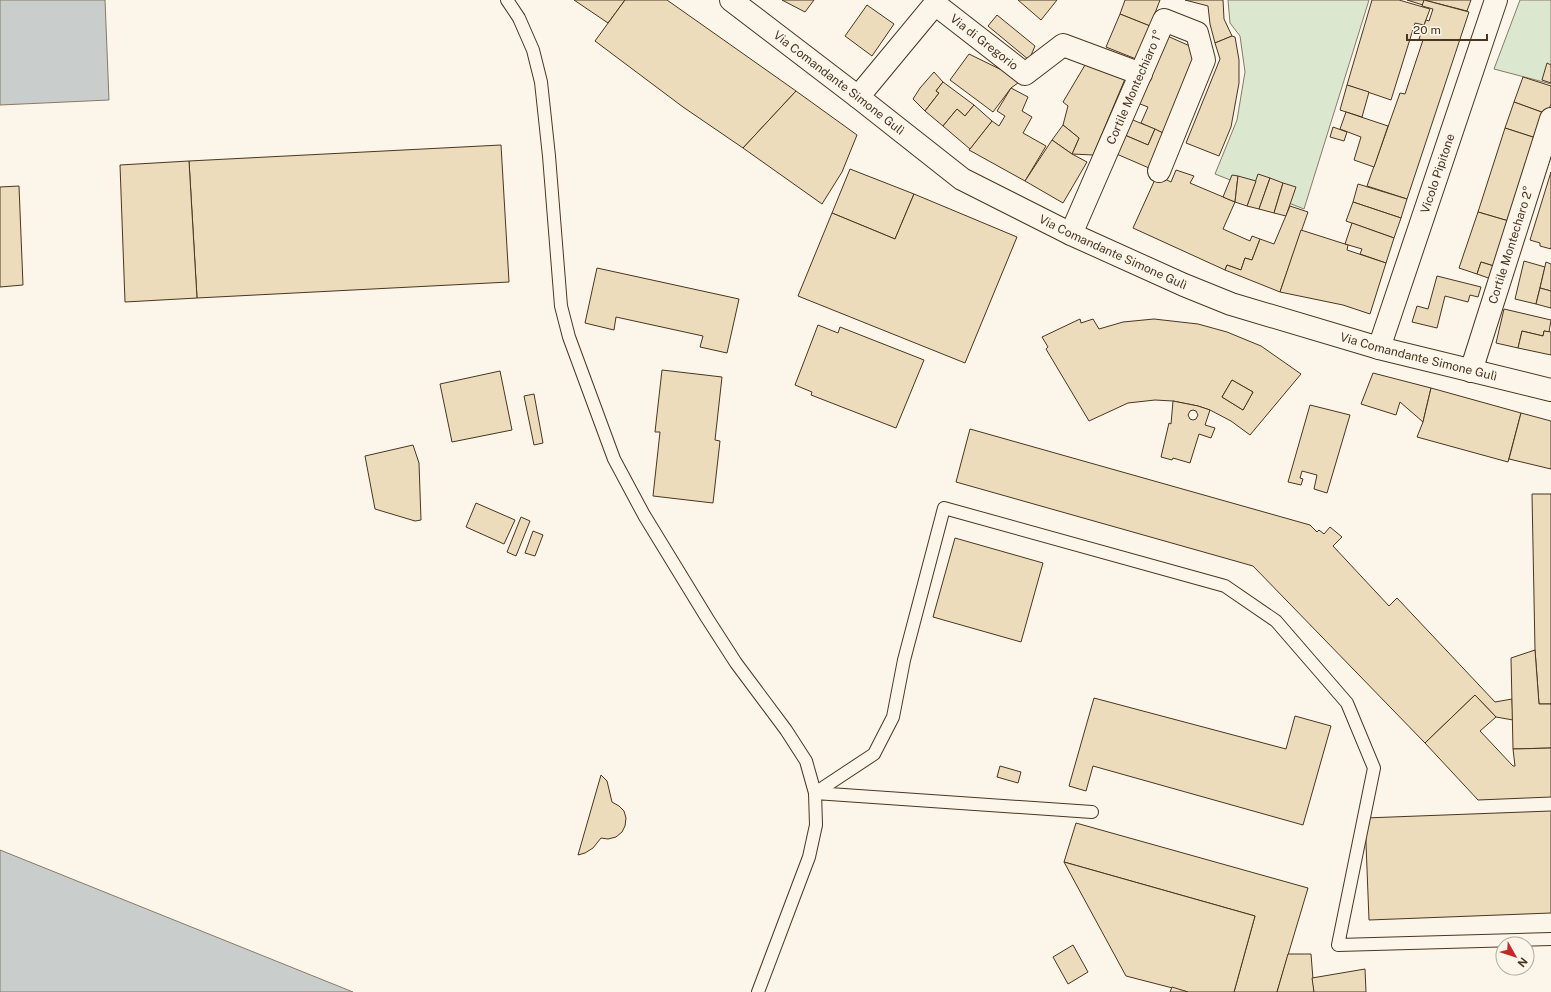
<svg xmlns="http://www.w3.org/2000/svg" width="1551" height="992" font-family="'Public Sans',sans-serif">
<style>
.green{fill:#dce7d0;stroke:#887966}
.water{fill:#c9cecd;stroke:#887966}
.building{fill:#ecdcbc;stroke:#4a3520;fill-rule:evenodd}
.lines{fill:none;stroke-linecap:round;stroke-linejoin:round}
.lane-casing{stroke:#4a3520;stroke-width:14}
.street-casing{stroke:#4a3520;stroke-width:24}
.secondary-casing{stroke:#4a3520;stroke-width:24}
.lane{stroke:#fbf6e9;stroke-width:12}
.street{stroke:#fbf6e9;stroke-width:22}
.secondary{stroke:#fbf6e9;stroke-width:22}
.labels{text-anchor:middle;stroke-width:3;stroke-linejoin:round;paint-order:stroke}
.street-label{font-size:12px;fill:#4a3520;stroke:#fbf6e9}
</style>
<rect width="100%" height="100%" fill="#fbf6e9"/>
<g class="green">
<polygon points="1228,0 1369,0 1304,209 1215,174 1237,120 1245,72 1240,36 1230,23"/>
<polygon points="1520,0 1551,0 1551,84 1494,69"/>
</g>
<g class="water">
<polygon points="0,0 105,0 109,100 0,105"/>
<polygon points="0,850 353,992 0,992"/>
</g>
<g class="building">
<polygon points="574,0 625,0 608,23"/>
<polygon points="625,0 667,0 796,91 743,148 683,107 595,41"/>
<polygon points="782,0 814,0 805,12"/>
<polygon points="1018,0 1057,0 1041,20"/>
<polygon points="1125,0 1160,0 1150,26 1120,14"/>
<polygon points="1185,0 1223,0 1224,19 1232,36 1215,43 1210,24 1208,6"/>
<polygon points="1372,0 1399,0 1430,9 1424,25 1415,23 1391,100 1347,85"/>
<polygon points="1407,0 1471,0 1467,11 1424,0 1423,5"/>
<polygon points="1424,0 1469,12 1407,199 1367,186 1400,93 1405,94 1423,40 1419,39 1426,20 1429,21 1433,9 1422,6"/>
<polygon points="867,5 894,24 872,56 845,36"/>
<polygon points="1120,14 1150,26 1136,59 1106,47"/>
<polygon points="997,15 1035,46 1029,60 988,26"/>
<polygon points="1165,35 1199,50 1163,133 1141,123 1148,107 1135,102"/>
<polygon points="1232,36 1235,37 1239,60 1239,83 1231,127 1219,156 1186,143 1220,59 1215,43"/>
<polygon points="969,54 1022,80 1011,88 993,112 950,80"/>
<polygon points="1547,63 1551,65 1551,83 1542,80"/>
<polygon points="1085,65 1125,79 1093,155 1072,154 1079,138 1063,125 1068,106 1063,102"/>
<polygon points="934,72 943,82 936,91 939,93 925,111 913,99 920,88"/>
<polygon points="1523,77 1551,86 1551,104 1547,114 1514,102"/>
<polygon points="943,82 974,105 965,116 957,109 943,126 925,111 939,93 936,91"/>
<polygon points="1347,85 1369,92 1362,117 1340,110"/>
<polygon points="1011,88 1028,97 1022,111 1032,117 1023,133 1046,146 1025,181 969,150 992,121 999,126 1005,116 997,111"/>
<polygon points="796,91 857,135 842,172 822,204 743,148"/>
<polygon points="1514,102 1547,114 1539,139 1505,128"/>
<polygon points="974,105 992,121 970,149 943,126 957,109 965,116"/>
<polygon points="1346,112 1388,126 1374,167 1354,160 1361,137 1340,129"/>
<polygon points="1128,118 1155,129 1148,145 1120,133"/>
<polygon points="1063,125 1079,138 1072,154 1052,140"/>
<polygon points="1333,127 1347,132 1344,141 1330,137"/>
<polygon points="1505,128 1539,139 1512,222 1478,212"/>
<polygon points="1155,129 1163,133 1149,168 1112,152 1120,133 1148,145"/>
<polygon points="1052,140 1072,154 1087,162 1063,203 1025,181"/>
<polygon points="501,145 509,282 197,298 189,161"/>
<polygon points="189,161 197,298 125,302 120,165"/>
<polygon points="850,169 914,194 895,239 832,213"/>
<polygon points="1176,170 1194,176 1190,183 1235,202 1223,229 1250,241 1252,236 1260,239 1252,260 1245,258 1241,270 1227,265 1225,270 1133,228 1157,175 1171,182"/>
<polygon points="1551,172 1551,249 1540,246 1540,243 1530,240"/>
<polygon points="1258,174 1270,178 1259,209 1247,206"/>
<polygon points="1232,175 1238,176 1235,202 1223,197"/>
<polygon points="1238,176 1256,181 1247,206 1235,202"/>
<polygon points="1270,178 1283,183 1274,213 1259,209"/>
<polygon points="1283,183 1296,187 1286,216 1274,213"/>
<polygon points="1358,184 1407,199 1401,218 1353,202"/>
<polygon points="19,186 23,285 0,287 0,187"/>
<polygon points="914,194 1017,237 965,363 798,296 832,213 895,239"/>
<polygon points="1353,202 1401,218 1394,238 1346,221"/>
<polygon points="1290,206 1308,212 1280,292 1225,270 1227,265 1241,270 1245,258 1252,260 1260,239 1274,244"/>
<polygon points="1478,212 1512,222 1497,267 1481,262 1477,274 1459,268"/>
<polygon points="1352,223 1394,238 1386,263 1360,254 1362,249 1345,244"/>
<polygon points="1301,230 1348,245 1347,250 1386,263 1370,314 1343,305 1280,292"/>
<polygon points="1524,261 1545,267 1536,304 1515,299"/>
<polygon points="1481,262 1497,267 1494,280 1477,274"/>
<polygon points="1546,262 1551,264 1551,291 1540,288"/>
<polygon points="597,268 739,299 727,353 700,347 703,336 616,317 614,330 585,323"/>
<polygon points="1437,276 1481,287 1478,297 1470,295 1468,302 1445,296 1437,328 1412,322 1417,306 1428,309"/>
<polygon points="1540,288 1551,291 1551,308 1536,304"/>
<polygon points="1504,309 1551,320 1549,332 1544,331 1543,336 1522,331 1518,348 1496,343"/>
<path d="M1080,319L1081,323L1093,319L1099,329L1123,322L1154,319L1198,324L1227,332L1261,346L1301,374L1250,435L1231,421L1210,410L1198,406L1173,401L1155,400L1128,403L1089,421L1046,349L1048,347L1042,337ZM1232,380L1253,392L1243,410L1222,397Z"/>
<polygon points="818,325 838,333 840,327 924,360 896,428 811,395 812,392 795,385"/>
<polygon points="1522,331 1543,336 1544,331 1551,332 1551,355 1518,348"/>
<polygon points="662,370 722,377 715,440 720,441 713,503 653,496 660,432 655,432"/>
<polygon points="500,371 512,430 452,442 440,384"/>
<polygon points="1373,373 1431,388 1423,422 1400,402 1396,415 1361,404"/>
<polygon points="1232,380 1253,392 1243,410 1222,397"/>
<polygon points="1431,388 1521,413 1508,462 1417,437 1423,422"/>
<polygon points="534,394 543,443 534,445 524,396"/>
<path d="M1173,401L1198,406L1210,410L1205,425L1215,428L1211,438L1199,434L1190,463L1173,458L1172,460L1161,457L1169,423L1171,424ZM1193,410L1196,411L1198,415L1196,419L1193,420L1190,419L1188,415L1190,411Z"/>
<polygon points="1310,405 1350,415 1327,493 1314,489 1317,475 1302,471 1300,478 1303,479 1301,485 1288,482"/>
<polygon points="1521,413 1551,421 1551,469 1509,459"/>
<polygon points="970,429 1310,525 1317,532 1319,530 1324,534 1330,527 1342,537 1333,546 1389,606 1397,598 1495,702 1512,699 1513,720 1496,717 1475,695 1425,743 1253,566 956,482"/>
<polygon points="413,445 419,463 421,520 415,521 375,509 365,456"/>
<polygon points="1532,494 1551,494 1551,704 1539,704 1535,650"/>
<polygon points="476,503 515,520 504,544 466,527"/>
<polygon points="521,517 530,521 516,556 507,552"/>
<polygon points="533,531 543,535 535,556 525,553"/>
<polygon points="955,538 1043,563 1021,642 933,617"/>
<polygon points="1535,650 1539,704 1551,704 1551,748 1513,749 1511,658"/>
<polygon points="1475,695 1496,717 1480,731 1513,766 1515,766 1513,749 1551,748 1551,797 1478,800 1425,743"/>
<polygon points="1094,698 1286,749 1295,716 1331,726 1303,825 1093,766 1086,791 1069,786"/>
<polygon points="1000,766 1021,772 1018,783 997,777"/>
<polygon points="601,775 607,781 612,802 619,806 624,811 626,818 625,826 622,832 616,837 608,839 601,838 593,848 585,853 578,855"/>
<polygon points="1551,811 1551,913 1369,920 1365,818"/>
<polygon points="1076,823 1308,888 1277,992 1234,992 1255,916 1064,862"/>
<polygon points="1064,862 1255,916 1234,992 1188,992 1126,976"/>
<polygon points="1073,945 1088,972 1068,984 1053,957"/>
<polygon points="1288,954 1311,954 1314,992 1277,992"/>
<polygon points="1365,969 1366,992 1314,992 1312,978"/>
<polygon points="1172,987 1188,992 1170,992"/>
</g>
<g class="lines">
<g class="lane-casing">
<g id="lane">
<polyline points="507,0 519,18 533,50 541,82 549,156 561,306 569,337 614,459 644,515 707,618 736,663 786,730 806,761 815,793 874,754 893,717 904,660 944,508 1225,586 1276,621 1347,703 1374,768 1338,945 1551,939"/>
<polyline points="758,992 809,857 816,825 815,793 1092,812"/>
</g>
</g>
<g class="street-casing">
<g id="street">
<path id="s1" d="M858,97L935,4L1025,74L1063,45L1141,74"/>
<path id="s2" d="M1071,234L1164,20L1197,33L1204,60L1159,171"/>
<path id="s3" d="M1379,348L1496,0"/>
<path id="s4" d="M1471,371L1551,119"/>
</g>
</g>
<g class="secondary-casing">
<g id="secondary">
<path id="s5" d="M731,0L858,97L962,179L1071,234L1184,285L1231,304L1379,348L1551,390"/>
</g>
</g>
<use href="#lane" class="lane"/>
<use href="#street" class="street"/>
<use href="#secondary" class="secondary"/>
</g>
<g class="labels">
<g class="street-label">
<text dy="4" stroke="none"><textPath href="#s1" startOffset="183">Via di Gregorio</textPath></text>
<text dy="4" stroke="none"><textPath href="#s5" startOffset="136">Via Comandante Simone Gulì</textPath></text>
<text dy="4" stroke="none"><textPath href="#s2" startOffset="160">Cortile Montechiaro 1°</textPath></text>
<text dy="4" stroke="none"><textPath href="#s3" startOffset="184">Vicolo Pipitone</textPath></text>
<text dy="4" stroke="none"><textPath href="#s4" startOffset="132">Cortile Montecharo 2°</textPath></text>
<text dy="4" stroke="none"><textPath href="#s5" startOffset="460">Via Comandante Simone Gulì</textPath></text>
<text dy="4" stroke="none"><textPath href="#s5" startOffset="784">Via Comandante Simone Gulì</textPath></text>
</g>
</g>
<g transform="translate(1515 956) rotate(129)"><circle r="19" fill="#fbf6e9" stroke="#b4a999"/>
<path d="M0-3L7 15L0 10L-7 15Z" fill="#c62828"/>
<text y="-6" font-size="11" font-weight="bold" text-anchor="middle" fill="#4a3520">N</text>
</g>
<path d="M1407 34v6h80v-6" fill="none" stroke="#4a3520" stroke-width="2"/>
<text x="1413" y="34" font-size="12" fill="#4a3520" stroke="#fbf6e9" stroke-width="3" paint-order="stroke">20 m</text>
</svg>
